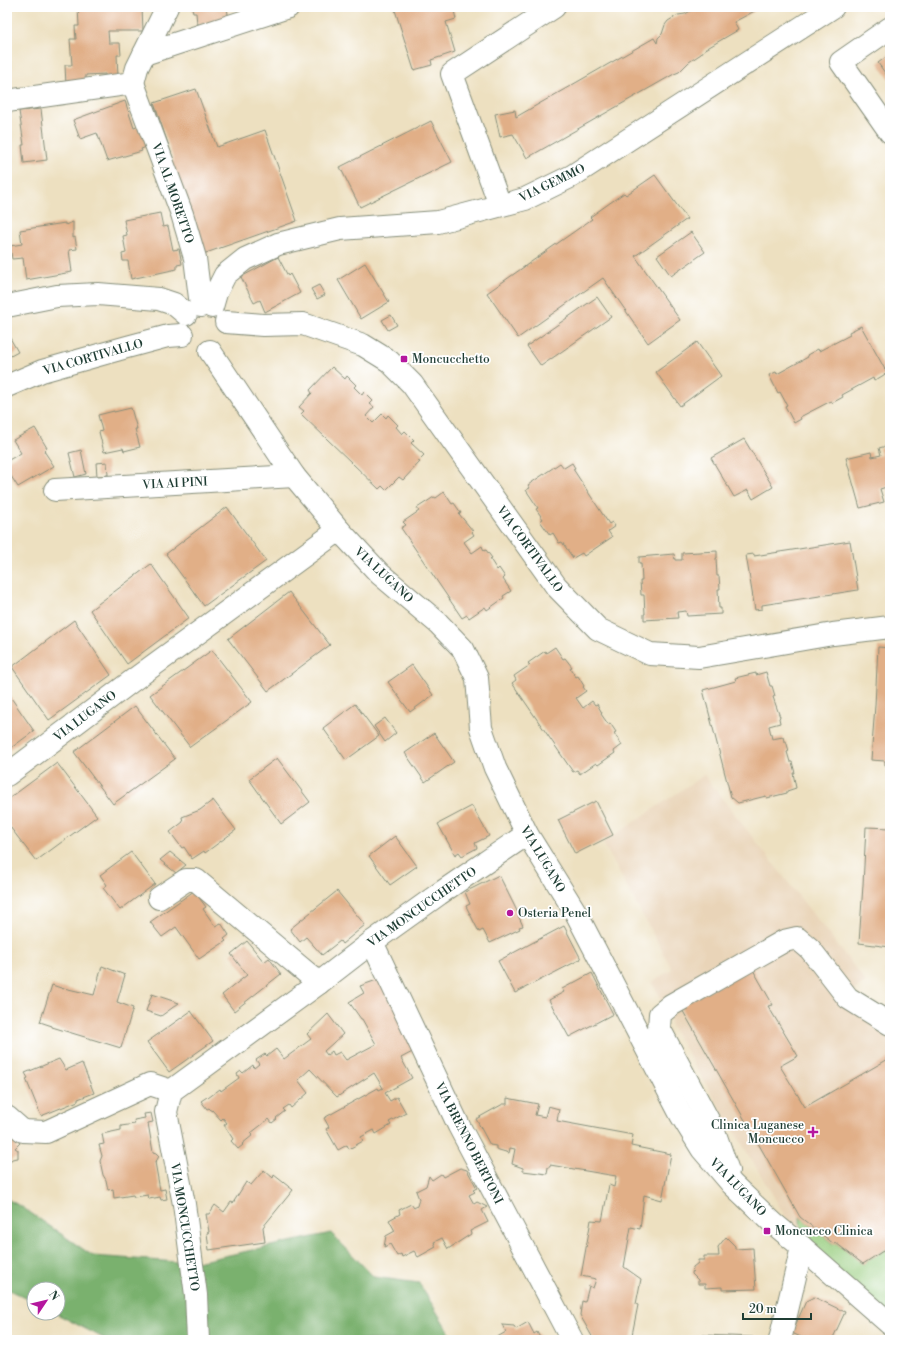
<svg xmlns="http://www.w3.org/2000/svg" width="897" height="1347" font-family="'Libre Bodoni',serif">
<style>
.built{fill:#e9d4b8}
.green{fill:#99ce80;stroke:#5c865a}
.forest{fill:#7ab16e;stroke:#4c7751}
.building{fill:#e1af87}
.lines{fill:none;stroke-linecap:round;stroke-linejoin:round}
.minor-casing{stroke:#868e7a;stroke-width:24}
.minor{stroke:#fff;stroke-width:22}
.poi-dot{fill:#b5179e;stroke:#fff;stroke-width:1.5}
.labels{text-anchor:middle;stroke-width:3.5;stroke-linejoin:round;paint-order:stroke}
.street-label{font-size:12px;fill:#1f3d34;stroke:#fff}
.poi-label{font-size:12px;fill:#1f3d34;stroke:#fff;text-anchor:start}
</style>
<rect width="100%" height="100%" fill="#fff"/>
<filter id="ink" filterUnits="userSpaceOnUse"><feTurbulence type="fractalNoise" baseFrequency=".025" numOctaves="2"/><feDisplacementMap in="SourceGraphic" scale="8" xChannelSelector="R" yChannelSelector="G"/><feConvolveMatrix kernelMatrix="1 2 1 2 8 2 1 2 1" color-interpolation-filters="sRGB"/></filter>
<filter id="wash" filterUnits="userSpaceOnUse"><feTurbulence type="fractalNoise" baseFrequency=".012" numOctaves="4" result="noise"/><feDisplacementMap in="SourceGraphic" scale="16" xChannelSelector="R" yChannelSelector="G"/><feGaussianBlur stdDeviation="0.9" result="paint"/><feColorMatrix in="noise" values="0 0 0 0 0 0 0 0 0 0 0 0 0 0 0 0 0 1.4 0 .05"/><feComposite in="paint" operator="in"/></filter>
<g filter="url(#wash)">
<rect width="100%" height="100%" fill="#ede0c0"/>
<polygon class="built" points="704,775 866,982 839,1001 890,1032 890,1324 795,1232 671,1026 666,1006 651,982 672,969 603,843"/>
<polygon class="green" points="800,1217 833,1244 836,1243 863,1264 886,1249 890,1256 890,1324 802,1247"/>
<polygon class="forest" points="7,1199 22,1207 93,1256 192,1263 331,1233 374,1277 419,1283 454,1340 107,1340 55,1313 58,1313 58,1289 34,1289 34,1302 9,1290 7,1290"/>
<g id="blocks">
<g class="building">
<polygon points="78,7 142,7 143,31 108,31 109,43 120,43 121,55 117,55 118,77 106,78 105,74 86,75 86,84 66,85 65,65 72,65 70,39 76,39 75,26 79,26"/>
<polygon points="192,7 227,7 229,22 200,25 199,24 197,24 196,13 193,13"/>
<polygon points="394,7 440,7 441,9 453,7 456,19 446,22 455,52 431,60 432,65 414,70"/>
<polygon points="698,7 762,7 734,22 738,30 704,50 701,54 689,62 679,72 674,74 527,158 513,134 500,137 495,114 515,110 516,117 654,38 657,43 658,38 662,34 665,25 668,21 678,15 685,14"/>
<polygon points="890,54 890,80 878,63"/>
<polygon points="7,63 9,63 10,89 7,89"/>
<polygon points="196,89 217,147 265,130 297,221 203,254 170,163 174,161 154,103"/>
<polygon points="125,101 134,128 145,124 152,145 141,149 142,151 107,161 97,133 80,139 73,120"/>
<polygon points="41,109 47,160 24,163 22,145 24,145 19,111"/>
<polygon points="431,121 452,162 360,207 340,167"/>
<polygon points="655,175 687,219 635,256 680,320 648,343 603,278 518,338 487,293 592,219 590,217 624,193 626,195"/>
<polygon points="160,213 163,227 168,226 173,250 179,249 182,264 177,265 177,269 131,279 128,261 123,261 122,254 126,253 123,236 127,235 124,220"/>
<polygon points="73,222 73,238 75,237 77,249 69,250 72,272 26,280 23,258 12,259 10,246 22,244 20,230 65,223 65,225"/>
<polygon points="691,232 705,252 671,276 657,256"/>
<polygon points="278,257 288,276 290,274 300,293 265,312 260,300 254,303 241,277"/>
<polygon points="365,263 389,302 361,319 338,280"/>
<polygon points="319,285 325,295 317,299 311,289"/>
<polygon points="597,297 611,317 541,366 527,346"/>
<polygon points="391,315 397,325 388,330 382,320"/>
<polygon points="861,326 887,373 874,381 873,378 842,395 843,397 832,403 831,401 800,417 801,419 794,423 785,406 787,405 780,392 778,393 769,375 776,372 777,374 808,357 807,355 818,349 819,351 850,335 849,332"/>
<polygon points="10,338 18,352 7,358 7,340"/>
<polygon points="697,342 721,376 680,406 656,372"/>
<polygon points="332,367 345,379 347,376 356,385 354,387 362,395 364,392 373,401 370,404 374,407 366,416 373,423 382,414 386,418 388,415 398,425 396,427 402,434 405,431 414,440 411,443 424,455 418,461 420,462 403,480 399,477 386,490 382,486 379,489 301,414 304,411 299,407 312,393 310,390"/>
<polygon points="131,408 137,429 135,429 140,447 124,451 123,448 104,452 99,432 102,431 98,415 114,411 114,412"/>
<polygon points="35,428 47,448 44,451 54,466 18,487 7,470 7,461 21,453 13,440"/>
<polygon points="744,439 773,487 753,499 748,490 734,497 711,458"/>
<polygon points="890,445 890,486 880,489 884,502 860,508 846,458 871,452 872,457 881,455 879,448"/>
<polygon points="81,450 86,474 75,477 69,453"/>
<polygon points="107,462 108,475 97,476 96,463"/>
<polygon points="560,463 564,468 572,463 575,468 573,469 609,524 612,522 615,526 608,531 612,537 584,556 582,553 573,558 562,542 559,543 553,533 550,535 540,521 543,519 536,509 538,508 526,490 530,488 528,485"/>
<polygon points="444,492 452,504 454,503 461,513 459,514 473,531 472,532 474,535 464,542 472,553 482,546 484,551 486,550 492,558 490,559 497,570 499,568 505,577 503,579 511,591 503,596 504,598 487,610 485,607 469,618 467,615 462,618 401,528 406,525 403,522 419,511 417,508 434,497 436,498"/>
<polygon points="227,507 266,561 204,606 166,554"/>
<polygon points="850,541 858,590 762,605 762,609 755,610 746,555 754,554 754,556"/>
<polygon points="717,551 717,558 716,558 717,576 719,576 720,589 718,589 719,608 721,608 721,614 687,616 686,611 677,612 678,618 644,620 644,614 645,614 644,595 641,595 640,581 642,581 641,563 639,563 639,557 674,554 675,560 682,560 682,553"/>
<polygon points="151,564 189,618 127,664 90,610"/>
<polygon points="289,592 330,645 268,691 228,639"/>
<polygon points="74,620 111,675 49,720 12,667"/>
<polygon points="555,647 563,659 565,658 572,667 570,668 576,677 578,676 584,686 583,687 586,691 576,698 583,708 592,701 595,705 597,704 602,713 601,714 608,724 610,723 616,732 614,733 622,745 614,751 615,753 598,765 596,763 580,774 577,770 573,772 512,683 516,680 514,676 530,665 528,663 545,651 546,653"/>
<polygon points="878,647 890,648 890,766 885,765 885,761 871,760 875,705"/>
<polygon points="212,650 252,702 190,747 150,695"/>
<polygon points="412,665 433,695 410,712 388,682"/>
<polygon points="766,672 770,686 772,686 775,696 773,697 780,717 779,718 780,723 769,726 772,739 783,737 784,741 786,741 789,751 787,752 790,762 792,762 795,773 793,773 796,788 787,791 787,793 767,798 766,796 738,803 731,797 703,690 736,681 735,678 756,673 756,675"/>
<polygon points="7,692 34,731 7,751"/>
<polygon points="355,704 379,736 346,760 323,728"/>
<polygon points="135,706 175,759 113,804 74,752"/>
<polygon points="385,718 396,733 385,742 374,726"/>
<polygon points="434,733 454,762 425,782 405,753"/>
<polygon points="277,758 310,802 281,824 249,779"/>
<polygon points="57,763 97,816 36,861 7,823 7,800"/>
<polygon points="213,800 236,830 205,853 204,851 192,859 184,847 182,848 170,832 183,822 182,817 200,810"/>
<polygon points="596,801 613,835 575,854 558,820"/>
<polygon points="472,806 489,836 475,843 477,848 462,856 459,852 455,855 438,824"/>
<polygon points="866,827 890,828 890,947 859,943 863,885"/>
<polygon points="395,836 417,866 390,885 369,856"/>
<polygon points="131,852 155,884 120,910 103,888 107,885 100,875"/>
<polygon points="170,852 186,865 176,873 160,860"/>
<polygon points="499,875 519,915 518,915 523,926 519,927 520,929 490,943 483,930 479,932 466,906 470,904 465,892"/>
<polygon points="194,891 206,907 203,909 215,926 221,923 229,935 224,939 226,941 199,959 176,927 162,937 150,922"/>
<polygon points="337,891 365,925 342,944 340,941 322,955 306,937 300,942 290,929"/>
<polygon points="564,926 581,959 515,993 498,961"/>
<polygon points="247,941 264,962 269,958 281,974 234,1011 222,995 247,975 231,954"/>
<polygon points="102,966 125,975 117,1002 133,1008 121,1048 52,1027 52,1026 40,1022 52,985 64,989 64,988 94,995"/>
<polygon points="752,968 773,1005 768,1006 798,1056 780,1066 805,1107 890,1058 890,1256 886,1249 863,1264 836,1243 834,1244 800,1217 680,1006"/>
<polygon points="592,973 613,1014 569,1037 549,1000 564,992 562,989"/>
<polygon points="388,976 418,1049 401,1058 412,1078 385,1093 390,1101 397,1097 406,1113 389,1122 391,1125 376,1134 374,1130 361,1137 363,1141 349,1149 347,1145 338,1150 326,1129 329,1127 324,1118 378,1088 379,1090 383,1088 374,1073 337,1097 310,1069 298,1080 308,1093 291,1108 289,1105 283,1109 285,1111 276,1118 277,1119 272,1123 269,1119 251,1133 253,1135 242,1144 243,1145 238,1149 231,1141 233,1139 224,1125 227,1123 223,1118 221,1120 212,1110 211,1110 209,1108 207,1109 201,1101 207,1097 208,1098 220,1089 221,1091 239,1078 237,1074 241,1071 243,1073 253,1065 254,1068 259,1064 256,1060 265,1054 267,1056 276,1049 284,1059 311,1039 307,1034 328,1014 343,1034 324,1051 327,1055 332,1051 334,1055 340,1052 346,1060 376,1044 362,1019 361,1019 349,1002 364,993 360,986"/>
<polygon points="152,994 179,1003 161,1016 146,1011"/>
<polygon points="191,1011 213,1041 169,1072 147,1042"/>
<polygon points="59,1059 66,1070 82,1063 94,1093 78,1099 78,1101 41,1116 26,1079 28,1078 25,1073"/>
<polygon points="507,1098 538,1104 535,1115 545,1117 548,1106 559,1109 557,1121 633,1135 631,1146 671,1154 662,1200 644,1195 640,1229 631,1227 624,1267 641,1279 636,1304 638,1305 631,1340 594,1340 580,1315 582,1301 585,1302 589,1286 593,1288 596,1279 581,1276 591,1220 602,1221 609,1185 614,1187 616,1176 550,1165 550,1167 548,1167 547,1174 523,1171 523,1168 512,1164 515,1149 510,1148 509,1153 496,1149 496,1146 490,1145 476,1119 503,1104 507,1104"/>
<polygon points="151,1113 153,1122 148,1123 153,1152 156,1153 159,1156 157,1160 155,1162 160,1190 165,1189 167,1199 161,1200 160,1197 149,1199 148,1195 134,1197 133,1195 114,1198 113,1189 108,1190 106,1180 103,1175 100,1161 102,1156 99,1145 104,1144 102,1134 121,1130 121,1126 135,1124 134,1120 145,1118 144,1114"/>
<polygon points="7,1132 20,1143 15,1148 18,1150 18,1158 12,1159 7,1165"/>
<polygon points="460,1168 467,1170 477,1188 473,1190 475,1192 469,1195 474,1204 477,1202 487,1207 482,1210 488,1222 470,1231 471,1234 448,1249 442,1238 434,1242 436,1247 418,1257 414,1251 402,1257 401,1254 397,1256 390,1244 384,1247 386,1236 395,1231 389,1220 400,1214 399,1210 411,1204 414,1208 417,1206 419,1199 416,1191 426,1186 429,1176 432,1180 441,1174 443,1177"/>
<polygon points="264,1170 273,1178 274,1175 293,1190 263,1227 265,1242 209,1250 207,1233 209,1232 206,1214 209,1214 215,1205 224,1212 231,1202 233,1203 246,1182 251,1185"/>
<polygon points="726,1237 735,1246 735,1249 753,1248 756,1289 722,1290 722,1287 705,1288 705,1284 698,1284 698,1280 692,1274 693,1267 698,1263 698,1260 704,1260 704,1256 719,1256 718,1247"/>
<polygon points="814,1297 845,1312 832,1340 807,1340 792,1333 806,1301"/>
<polygon points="528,1322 534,1334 537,1332 541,1340 492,1340 506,1332 502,1325 514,1326 516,1329"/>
<polygon points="703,1335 753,1337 753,1340 704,1340"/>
</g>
</g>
</g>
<g filter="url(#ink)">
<use href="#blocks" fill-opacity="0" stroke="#868e7a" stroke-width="1"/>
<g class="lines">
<g class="minor-casing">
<g id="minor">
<polyline points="890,28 841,62 890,132"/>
<polyline points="144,54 288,7"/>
<polyline points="133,83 137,68 167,7"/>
<polyline points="7,101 133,83 182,214 195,258 201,306"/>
<polyline points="500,205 452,74 554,7"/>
<polyline points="7,306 57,296 98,294 159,299 174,304 186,314"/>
<polyline points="212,307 216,293 225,275 245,259 278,244 340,229 438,222 525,199 572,176 833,7"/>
<polyline points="226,322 263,325 303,324 363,345 389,361 412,384 556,586 598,629 650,654 699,657 833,634 890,627"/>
<polyline points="210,351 294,476 339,530 380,574 438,623 463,649 477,678 481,728 495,768 527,834 576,913 681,1115 702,1149 732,1184 773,1223 802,1247 890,1324"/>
<polyline points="7,386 42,371 127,347 168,336 182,335"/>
<polyline points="55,490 294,476"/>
<polyline points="7,775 132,681 339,530"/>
<polyline points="159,898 186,880 196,880 319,983"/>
<polyline points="372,942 459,1126 572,1340"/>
<polyline points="7,1117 23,1131 46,1132 150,1084 171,1091"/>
<polyline points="728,1171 714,1131 659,1028 660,1014 671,1005 784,941 797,938 810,949 848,998 890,1024"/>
<polyline points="198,1340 196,1295 184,1204 166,1112 171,1091 319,983 372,942 439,894 527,834"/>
<polyline points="780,1340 802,1247"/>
</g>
</g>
<use href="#minor" class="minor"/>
</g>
</g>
<g class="poi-dot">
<rect x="400" y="355" width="8" height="8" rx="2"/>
<circle cx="510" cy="913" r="4"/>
<path d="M811 1126h4v4h4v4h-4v4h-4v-4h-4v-4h4z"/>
<rect x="763" y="1227" width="8" height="8" rx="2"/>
</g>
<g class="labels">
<g class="street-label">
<text transform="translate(552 183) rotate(-26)" y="4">VIA GEMMO</text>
<text transform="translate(173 193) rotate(71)" y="4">VIA AL MORETTO</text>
<text transform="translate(93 357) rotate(-16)" y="4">VIA CORTIVALLO</text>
<text transform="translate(175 483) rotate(-3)" y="4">VIA AI PINI</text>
<text transform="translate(530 549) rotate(54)" y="4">VIA CORTIVALLO</text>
<text transform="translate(384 575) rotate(43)" y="4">VIA LUGANO</text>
<text transform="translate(85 716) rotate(-37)" y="4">VIA LUGANO</text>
<text transform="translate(543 859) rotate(59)" y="4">VIA LUGANO</text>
<text transform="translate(422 907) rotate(-35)" y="4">VIA MONCUCCHETTO</text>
<text transform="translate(469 1143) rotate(63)" y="4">VIA BRENNO BERTONI</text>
<text transform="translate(738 1187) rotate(46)" y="4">VIA LUGANO</text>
<text transform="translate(185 1227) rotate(81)" y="4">VIA MONCUCCHETTO</text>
</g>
<g class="poi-label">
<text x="412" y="363">Moncucchetto</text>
<text x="518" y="917">Osteria Penel</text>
<text x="804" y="1129" text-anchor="end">Clinica Luganese<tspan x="804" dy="14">Moncucco</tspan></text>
<text x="775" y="1235">Moncucco Clinica</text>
</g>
</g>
<rect width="897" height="1347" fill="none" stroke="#fff" stroke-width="24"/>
<g transform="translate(46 1301) rotate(55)"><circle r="19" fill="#ffffff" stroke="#a5b1ae"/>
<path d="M0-3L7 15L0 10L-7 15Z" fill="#b5179e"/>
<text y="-6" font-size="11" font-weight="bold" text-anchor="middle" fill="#1f3d34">N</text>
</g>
<path d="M743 1313v6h68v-6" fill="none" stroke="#1f3d34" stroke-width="2"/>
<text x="749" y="1313" font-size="12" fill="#1f3d34" stroke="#ffffff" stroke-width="3" paint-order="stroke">20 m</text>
</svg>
